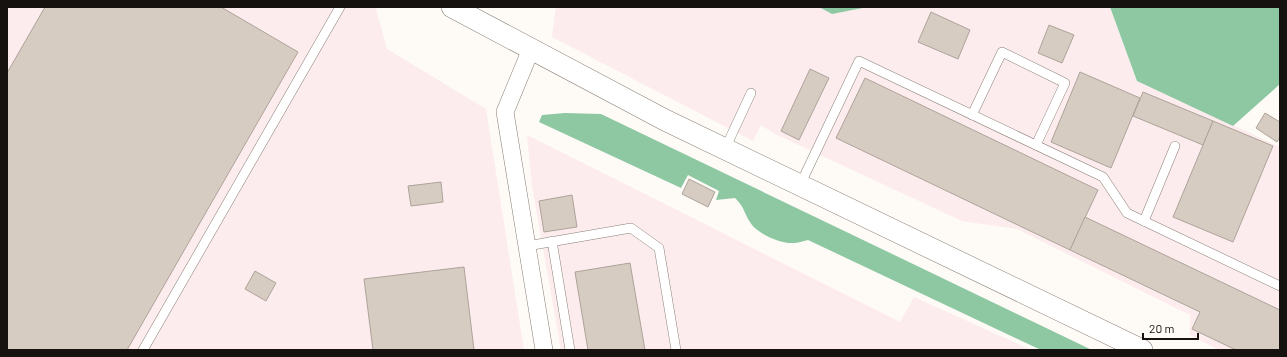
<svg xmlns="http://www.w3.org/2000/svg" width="1287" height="357" font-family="Barlow,sans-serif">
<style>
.industrial{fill:#fdeced}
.forest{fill:#8dc8a3}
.building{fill:#d7ccc2;stroke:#ada39a}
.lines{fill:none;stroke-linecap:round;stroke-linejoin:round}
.service-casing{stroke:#8a8077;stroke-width:10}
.minor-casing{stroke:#8a8077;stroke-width:18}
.tertiary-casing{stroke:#8a8077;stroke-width:22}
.service{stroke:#fff;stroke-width:9}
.minor{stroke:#fff;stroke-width:17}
.tertiary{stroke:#fff;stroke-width:21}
</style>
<rect width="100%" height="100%" fill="#fefaf6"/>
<g class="industrial">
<polygon points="7,7 373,7 376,9 387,49 486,109 524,350 7,350"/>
<polygon points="556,7 819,7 832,14 868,7 1110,7 1137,81 1280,147 1280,350 1219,350 1190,335 1190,315 1017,229 962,221 775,134 761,125 753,141 552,37"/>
<polygon points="527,135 900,322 914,297 1031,350 561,350 532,186"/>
</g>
<g class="forest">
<polygon points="819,7 868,7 832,14"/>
<polygon points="1110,7 1280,7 1280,84 1233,126 1137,81"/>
<path d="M565,113L601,114L1092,350H1041L808,240C803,241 798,243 793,243C780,244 756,233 750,222C743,211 745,208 735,198L716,200L719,191L688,175L681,188L539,122L542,115Z"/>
</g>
<g class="building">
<polygon points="45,7 221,7 298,52 127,350 7,350 7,73"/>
<polygon points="931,12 970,30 958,59 918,42"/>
<polygon points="1049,25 1074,35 1062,63 1038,53"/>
<polygon points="810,69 829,78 799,140 781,131"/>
<polygon points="1080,72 1140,98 1111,168 1051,142"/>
<polygon points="865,78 1098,190 1070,250 836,138"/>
<polygon points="1143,92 1213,121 1203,145 1133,116"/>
<polygon points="1265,113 1280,122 1280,137 1277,142 1256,128"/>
<polygon points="1213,121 1273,146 1233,242 1173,217"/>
<polygon points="689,179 715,192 708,207 682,194"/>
<polygon points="441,182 443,202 411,206 408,186"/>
<polygon points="572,195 577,227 544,232 539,201"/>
<polygon points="1085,217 1280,310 1280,350 1236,350 1192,329 1200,312 1070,250"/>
<polygon points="630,263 645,350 588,350 575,272"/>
<polygon points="464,267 474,350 373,350 364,279"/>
<polygon points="255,271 276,283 266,301 245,289"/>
</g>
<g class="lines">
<g class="service-casing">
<g id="service">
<polyline points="972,115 1002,52 1065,83 1036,145"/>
<polyline points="725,149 751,93"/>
<polyline points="800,185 859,61 1103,177 1127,213 1280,286"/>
<polyline points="1144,221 1175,146"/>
<polyline points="552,241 570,350"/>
<polyline points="527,246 631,228 659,248 676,350"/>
<polyline points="143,350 340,7"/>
</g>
</g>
<g class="minor-casing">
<polyline id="minor" points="531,49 505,112 544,350"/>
</g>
<g class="tertiary-casing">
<polyline id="tertiary" points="452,7 665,120 1142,350"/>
</g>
<use href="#service" class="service"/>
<use href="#minor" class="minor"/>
<use href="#tertiary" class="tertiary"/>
</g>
<rect width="1287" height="357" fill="none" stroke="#16120f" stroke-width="16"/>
<path d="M1143 333v6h55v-6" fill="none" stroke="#16120f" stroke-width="2"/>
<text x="1149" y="333" font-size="12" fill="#16120f" stroke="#fefaf6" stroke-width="3" paint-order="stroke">20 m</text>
</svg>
